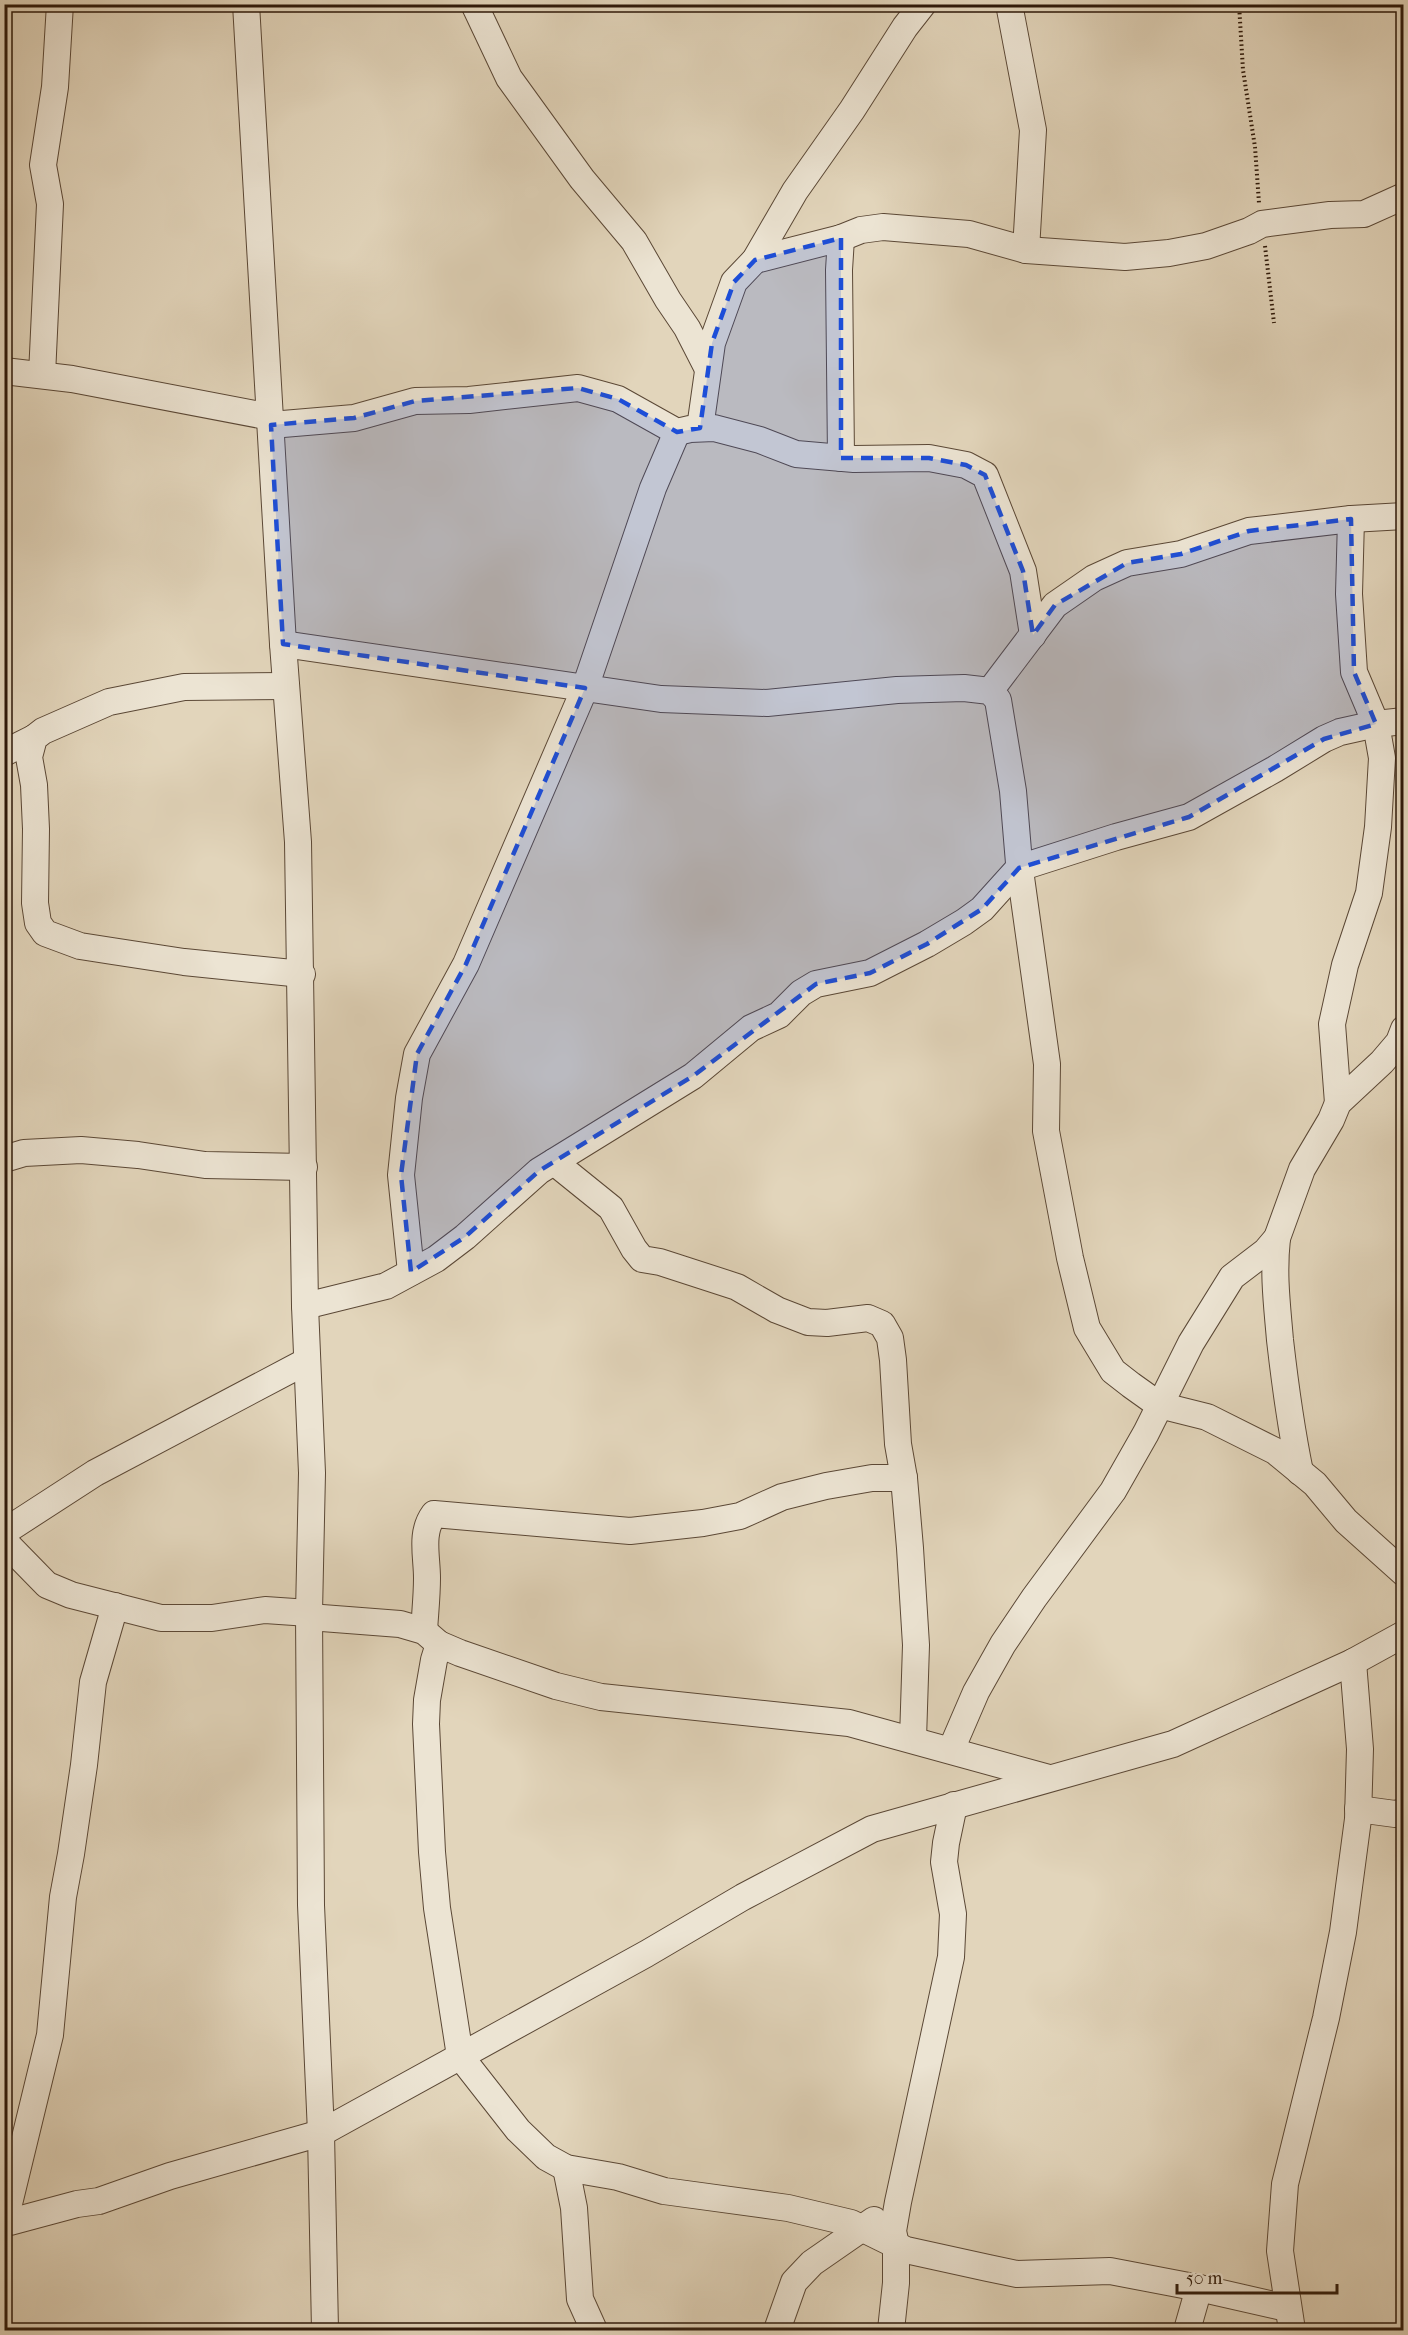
<svg xmlns="http://www.w3.org/2000/svg" width="1408" height="2335" font-family="'IM FELL French Canon',serif">
<style>
.lines{fill:none;stroke-linecap:round;stroke-linejoin:round}
.street-casing{stroke:#5b4836;stroke-width:28}
.path{stroke:#2e190a;stroke-width:4;stroke-dasharray:1.5 3;stroke-linecap:butt}
.street{stroke:#ece4d3;stroke-width:26}
.marked{fill:#1d4ed8;fill-opacity:0.2;stroke:#1d4ed8;stroke-width:4.5;stroke-dasharray:12 8;stroke-linejoin:round}
</style>
<rect width="100%" height="100%" fill="#e2d5bb"/>
<filter id="stains"><feTurbulence type="fractalNoise" baseFrequency=".00333" numOctaves="4"/><feColorMatrix values="0 0 0 0 .2 0 0 0 0 .09 0 0 0 0 .02 0 0 0 .5 -.17"/></filter>
<radialGradient id="worn" r=".72"><stop offset=".6" stop-color="#630" stop-opacity="0"/><stop offset="1" stop-color="#630" stop-opacity=".3"/></radialGradient>
<g class="lines">
<g class="street-casing">
<g id="street">
<polyline points="246,4 283,644 298,842 305,1306 312,1473 309,1613 311,1905 321,2133 325,2330"/>
<polyline points="474,4 509,78 582,179 634,241 668,300 687,328 708,369"/>
<polyline points="1009,4 1033,130 1026,250"/>
<polyline points="841,238 839,270 841,458"/>
<polyline points="755,260 841,238 861,230 883,227 969,234 1026,250 1125,257 1169,253 1206,246 1249,231 1262,224 1330,215 1364,214 1404,196"/>
<polyline points="4,371 72,379 271,417"/>
<polyline points="42,375 50,204 43,165 55,87 60,4"/>
<polyline points="271,425 354,418 415,401 469,400 578,388 618,399 677,432 690,429 714,428 760,440 796,454 854,459 929,458 966,465 985,475 1023,571 1033,635"/>
<polyline points="700,428 712,343 734,282 755,260 795,191 852,110 905,27 923,4"/>
<polyline points="283,644 661,699 767,703 897,690 964,688 990,691 998,700 1013,791 1019,863 1047,1064 1046,1131 1070,1258 1087,1328 1113,1371 1131,1385 1159,1405 1207,1417 1275,1451 1315,1484 1346,1521 1404,1573"/>
<polyline points="286,686 184,687 109,702 43,731 34,738 29,757 34,785 36,829 35,903 38,923 45,933 80,946 112,951 184,962 302,974"/>
<polyline points="990,691 1055,605 1094,578 1127,563 1181,554 1249,531 1351,519 1404,516"/>
<polyline points="4,753 34,738"/>
<polyline points="1338,1103 1332,1024 1345,965 1369,893 1378,827 1382,758 1376,724 1354,672 1349,594 1351,519"/>
<polyline points="4,1159 24,1153 81,1150 138,1155 205,1165 304,1167"/>
<polyline points="554,1162 611,1208 634,1249 642,1259 660,1262 737,1287 777,1310 808,1322 827,1323 868,1318 882,1324 890,1338 893,1360 898,1444 904,1478 910,1548 916,1645 913,1739"/>
<path d="M1277,1238C1273,1275 1277,1304 1280,1340C1285,1384 1291,1428 1300,1472"/>
<polyline points="411,1272 401,1175 409,1098 417,1054 466,964 585,688 653,488 677,432"/>
<polyline points="305,1306 386,1286 436,1259 465,1237 539,1171 693,1076 751,1028 779,1015 801,993 816,984 870,973 927,944 964,922 982,909 1019,868 1116,837 1189,817 1275,769 1324,739 1340,732 1376,724 1404,721"/>
<polyline points="4,1532 95,1473 307,1361"/>
<polyline points="4,1541 47,1585 71,1595 161,1618 212,1618 265,1610 309,1613"/>
<polyline points="309,1617 400,1624 424,1631 439,1644 460,1653 556,1686 601,1697 849,1723 1049,1778"/>
<path d="M424,1631C425,1614 427,1596 427,1578C427,1556 420,1533 434,1514L630,1531L703,1523L740,1516L782,1497L826,1486L872,1478H904"/>
<polyline points="439,1644 434,1660 427,1700 426,1724 432,1852 437,1908 460,2056 518,2130 546,2157 566,2168 618,2177 664,2191 788,2208 851,2223 906,2250 988,2268 1017,2274 1110,2271 1199,2288 1287,2308"/>
<polyline points="951,1750 976,1692 1003,1644 1034,1598 1113,1491 1146,1433 1191,1343 1232,1277 1266,1251 1277,1238 1302,1169 1331,1120 1338,1103 1382,1062 1399,1042 1404,1029"/>
<polyline points="1358,1809 1395,1814 1404,1812"/>
<polyline points="566,2168 574,2208 580,2299 594,2330"/>
<polyline points="8,2219 6,2216 50,2035 63,1897 71,1854 84,1765 93,1682 115,1606"/>
<polyline points="4,2221 8,2219 10,2222 77,2204 99,2201 170,2176 321,2133 646,1954 743,1897 872,1829 1173,1744 1353,1662 1404,1634"/>
<polyline points="777,2330 794,2282 812,2263 874,2220"/>
<polyline points="891,2330 896,2283 896,2245 893,2231 898,2202 951,1957 953,1914 944,1862 946,1843 954,1805"/>
<polyline points="1187,2330 1199,2288"/>
<polyline points="1292,2330 1280,2251 1285,2184 1326,2018 1343,1932 1358,1819 1360,1749 1353,1662"/>
</g>
</g>
<g class="path">
<polyline points="1239,4 1243,70 1255,147 1259,203"/>
<polyline points="1265,246 1274,323"/>
</g>
<use href="#street" class="street"/>
</g>
<path class="marked" d="M841,238V458H929L966,465L985,475L1023,571L1033,635L1055,605L1127,563L1181,554L1249,531L1351,519L1354,672L1376,724L1324,739L1189,817L1019,868L982,909L927,944L870,973L816,984L693,1076L539,1171L465,1237L411,1272L401,1175L417,1054L466,964L585,688L283,644L271,425L354,418L415,401L578,388L618,399L677,432L700,428L712,343L734,282L755,260Z"/>
<rect width="1408" height="2335" fill="none" stroke="#e2d5bb" stroke-width="24"/>
<rect x="6" y="6" width="1396" height="2323" fill="none" stroke="#2e190a" stroke-width="3"/>
<rect x="12" y="12" width="1384" height="2311" fill="none" stroke="#2e190a" stroke-width="1.5"/>
<path d="M1177 2284v9h160v-9" fill="none" stroke="#2e190a" stroke-width="3"/>
<text x="1186" y="2284" font-size="18" fill="#2e190a" stroke="#ece4d3" stroke-width="4.5" paint-order="stroke">50 m</text>
<rect width="100%" height="100%" filter="url(#stains)"/>
<rect width="100%" height="100%" fill="url(#worn)"/>
</svg>
